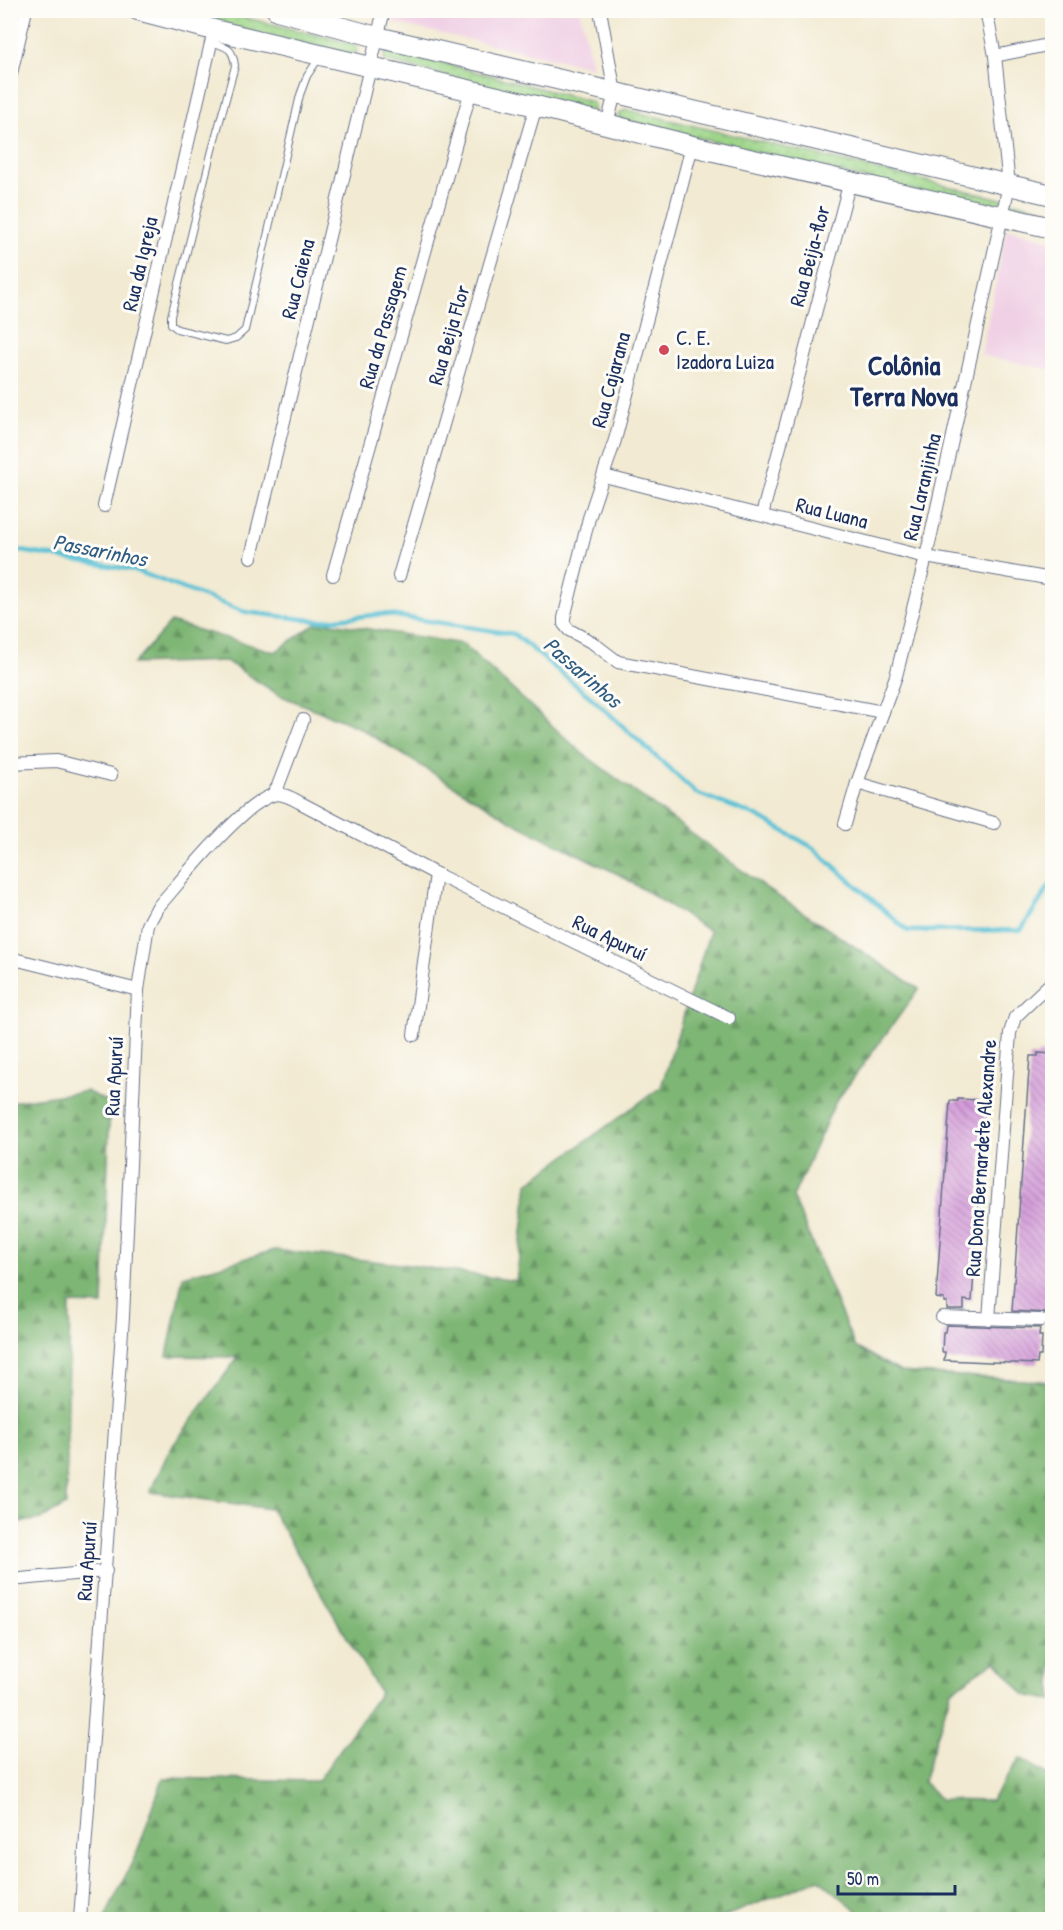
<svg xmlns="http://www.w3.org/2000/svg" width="1063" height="1930" font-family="'Patrick Hand',sans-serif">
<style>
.built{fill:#f0d0e5}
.grass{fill:url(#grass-dots);stroke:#5c8272;stroke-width:1.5}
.forest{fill:url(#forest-firs);stroke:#4c7269;stroke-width:1.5}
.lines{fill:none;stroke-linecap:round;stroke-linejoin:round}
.stream{stroke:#59c1d6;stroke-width:4.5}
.building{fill:url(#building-back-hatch)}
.lane-casing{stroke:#667087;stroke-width:8}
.street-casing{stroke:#667087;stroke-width:14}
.primary-casing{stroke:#667087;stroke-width:22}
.lane{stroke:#fff;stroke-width:6}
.street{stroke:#fff;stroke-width:12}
.primary{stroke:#fff;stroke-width:20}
.poi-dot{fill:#d1495b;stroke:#fdfcf7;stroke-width:2}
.labels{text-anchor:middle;stroke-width:6;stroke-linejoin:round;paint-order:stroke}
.street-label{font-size:21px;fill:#1b2f5e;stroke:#fdfcf7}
.poi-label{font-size:21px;fill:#1b2f5e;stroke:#fdfcf7;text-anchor:start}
.water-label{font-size:22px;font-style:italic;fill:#2e5b82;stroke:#fdfcf7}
.district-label{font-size:27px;font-weight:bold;fill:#1b2f5e;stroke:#fdfcf7}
</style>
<defs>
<pattern id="grass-dots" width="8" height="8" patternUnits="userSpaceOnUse" patternTransform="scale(1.5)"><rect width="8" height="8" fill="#9dd587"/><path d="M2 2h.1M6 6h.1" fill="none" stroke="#87b777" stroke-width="1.8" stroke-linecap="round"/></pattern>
<pattern id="forest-firs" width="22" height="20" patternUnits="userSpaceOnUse" patternTransform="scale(1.5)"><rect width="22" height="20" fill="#7eb674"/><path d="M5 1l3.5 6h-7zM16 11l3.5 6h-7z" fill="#669462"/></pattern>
<pattern id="building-back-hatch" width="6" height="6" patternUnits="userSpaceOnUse" patternTransform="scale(1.5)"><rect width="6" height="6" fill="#d399d8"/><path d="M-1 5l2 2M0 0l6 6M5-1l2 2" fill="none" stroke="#aa7db2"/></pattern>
</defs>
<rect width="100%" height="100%" fill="#fdfcf7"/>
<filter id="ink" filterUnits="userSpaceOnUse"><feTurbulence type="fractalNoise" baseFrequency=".0167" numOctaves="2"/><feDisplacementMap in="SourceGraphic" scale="12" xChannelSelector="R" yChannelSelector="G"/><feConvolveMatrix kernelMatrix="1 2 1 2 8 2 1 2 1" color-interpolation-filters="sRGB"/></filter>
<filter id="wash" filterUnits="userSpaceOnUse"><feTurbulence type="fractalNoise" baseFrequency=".008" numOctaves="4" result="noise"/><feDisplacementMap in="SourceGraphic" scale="24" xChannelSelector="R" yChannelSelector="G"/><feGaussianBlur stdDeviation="1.35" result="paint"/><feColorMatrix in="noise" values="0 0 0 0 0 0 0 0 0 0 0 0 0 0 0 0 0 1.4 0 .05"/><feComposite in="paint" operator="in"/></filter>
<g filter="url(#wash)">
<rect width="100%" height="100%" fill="#f2ead2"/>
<g class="built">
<polygon points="397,11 580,11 592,67 394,23"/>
<polygon points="1007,228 1052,241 1052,370 981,355"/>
</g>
<g class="grass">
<polygon points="164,11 217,11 354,44 358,48 357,52 353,55"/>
<polygon points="385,51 412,55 592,102 594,105 593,111 384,61"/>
<polygon points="625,110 632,111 1052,211 1052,224 620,119 618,115"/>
</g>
<g class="forest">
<polygon points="319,621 463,644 582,753 770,891 919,989 835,1103 793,1197 855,1347 901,1372 1052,1382 1052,1700 1025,1695 996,1661 951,1691 923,1782 941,1800 991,1801 1020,1758 1052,1777 1052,1919 867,1919 819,1879 718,1919 104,1920 138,1850 163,1778 318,1781 380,1693 271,1509 150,1492 169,1451 238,1357 167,1356 183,1276 275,1250 409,1265 516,1281 528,1183 661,1087 710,931 620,875 516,824 358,727 279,695 226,661 133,664 171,622 275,652"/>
<polygon points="86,1091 110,1103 103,1305 70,1304 66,1505 41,1519 11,1524 11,1102"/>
</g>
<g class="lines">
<polyline class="stream" points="10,549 134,570 245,612 319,621 383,614 514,634 594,700 696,793 757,816 812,847 908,931 1021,930 1052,882"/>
</g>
<g id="blocks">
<g class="building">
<polygon points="1038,1053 1053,1054 1053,1256 1048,1313 1012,1311 1030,1056 1038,1056"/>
<polygon points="958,1099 978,1100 978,1103 986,1103 972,1301 964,1300 964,1309 947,1309 947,1302 944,1302 944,1299 936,1298 950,1101 958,1101"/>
<polygon points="946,1325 1040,1328 1039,1336 1042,1336 1041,1356 1038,1356 1037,1364 944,1360 945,1352 942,1352 943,1332 945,1332"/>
</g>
</g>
</g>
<g filter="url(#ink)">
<use href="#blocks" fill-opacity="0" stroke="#667087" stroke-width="1.5"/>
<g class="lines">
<g class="lane-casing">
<path id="lane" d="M212,42C228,48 233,48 235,66L212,150L171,316V324L177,329L226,341L236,338L245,330L300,95L307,76L319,58"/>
</g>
<g class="street-casing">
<g id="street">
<polyline points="600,10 615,93 607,124"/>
<polyline points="995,56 1052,44"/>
<polyline points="10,78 26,10"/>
<polyline points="692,146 615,440 589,518 564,618 564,624 569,630 593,643 618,662 883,712"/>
<polyline points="604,476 926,557 1052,579"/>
<polyline points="104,506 214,30"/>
<polyline points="762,515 850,181"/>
<polyline points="251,557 384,10"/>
<polyline points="333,575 471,90"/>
<polyline points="399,576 536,106"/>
<polyline points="10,763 56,761 111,775"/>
<polyline points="857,783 994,823"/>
<polyline points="273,794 278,786 303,720"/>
<polyline points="845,824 857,783 896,676 926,557 1009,185 995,56 986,10"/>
<polyline points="10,958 138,990"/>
<polyline points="414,1035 436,874"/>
<polyline points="942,1317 1041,1320"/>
<polyline points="989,1319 1010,1033 1015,1017 1052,982"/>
<polyline points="10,1580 106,1571"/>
<path d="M80,1920L123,1317L138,990L148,925L157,908C180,882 242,804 273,795C281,792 292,798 299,802L436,874L729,1018"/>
</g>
</g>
<g class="primary-casing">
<g id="primary">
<polyline points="138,10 214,30 536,106 692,146 1052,228"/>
<polyline points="277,10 377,37 1052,195"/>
</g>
</g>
<use href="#lane" class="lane"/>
<use href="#street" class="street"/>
<use href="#primary" class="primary"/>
</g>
</g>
<circle class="poi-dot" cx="664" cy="350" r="6"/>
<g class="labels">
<g class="street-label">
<text transform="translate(810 256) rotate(-75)" y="7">Rua Beija-flor</text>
<text transform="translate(140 264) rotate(-77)" y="7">Rua da Igreja</text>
<text transform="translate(298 279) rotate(-76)" y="7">Rua Caiena</text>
<text transform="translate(383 327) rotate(-74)" y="7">Rua da Passagem</text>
<text transform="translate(449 335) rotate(-74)" y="7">Rua Beija Flor</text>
<text transform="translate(611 380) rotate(-75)" y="7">Rua Cajarana</text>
<text transform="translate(922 487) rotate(-77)" y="7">Rua Laranjinha</text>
<text transform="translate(832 513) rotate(14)" y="7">Rua Luana</text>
<text transform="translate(610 938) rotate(26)" y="7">Rua Apuruí</text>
<text transform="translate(114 1076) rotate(-87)" y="7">Rua Apuruí</text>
<text transform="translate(981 1158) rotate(-86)" y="7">Rua Dona Bernardete Alexandre</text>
<text transform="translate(87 1561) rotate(-86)" y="7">Rua Apuruí</text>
</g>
<g class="poi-label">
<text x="676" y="345">C. E.<tspan x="676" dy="24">Izadora Luiza</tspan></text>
</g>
<g class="water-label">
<text transform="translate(100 550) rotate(11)" y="8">Passarinhos</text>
<text transform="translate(583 672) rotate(41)" y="8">Passarinhos</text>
</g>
<g class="district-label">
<text x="904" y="375">Colônia<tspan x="904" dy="31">Terra Nova</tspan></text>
</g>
</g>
<rect width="1063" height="1930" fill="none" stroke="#fdfcf7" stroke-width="36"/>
<path d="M838 1885v9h117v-9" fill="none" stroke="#1b2f5e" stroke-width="3"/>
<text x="847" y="1885" font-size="18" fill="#1b2f5e" stroke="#fdfcf7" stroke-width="4.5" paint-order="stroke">50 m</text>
</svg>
